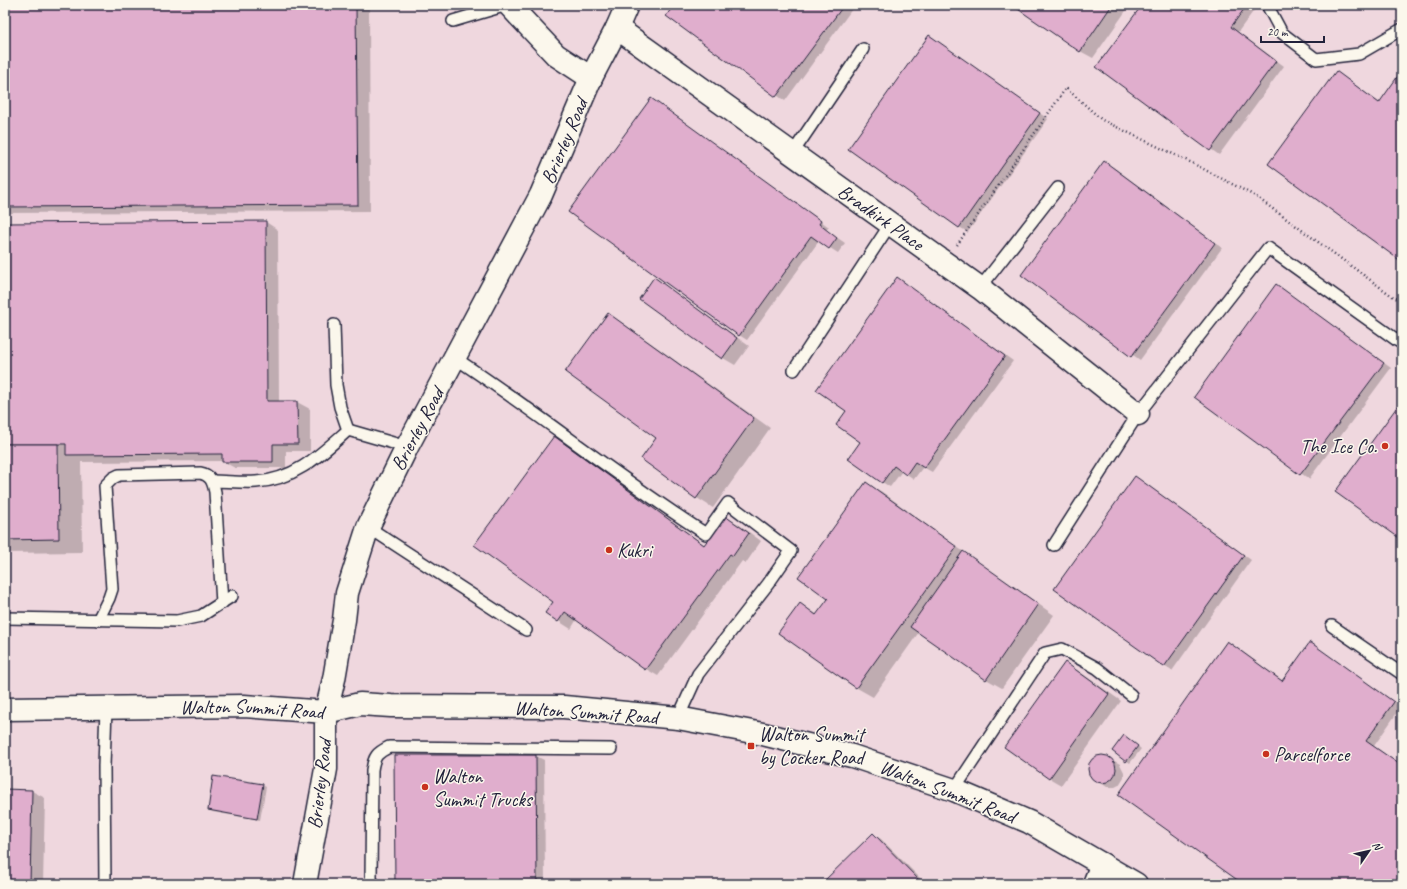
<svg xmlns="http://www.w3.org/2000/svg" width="1407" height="889" font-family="Caveat,sans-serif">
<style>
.built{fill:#efd7de}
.shadow{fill:#0003}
.building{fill:#e0aecd;stroke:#22223b}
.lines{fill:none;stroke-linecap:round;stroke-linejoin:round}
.lane-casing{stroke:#22223b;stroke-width:14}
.street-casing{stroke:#22223b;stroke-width:25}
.secondary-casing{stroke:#22223b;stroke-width:25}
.path{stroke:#22223b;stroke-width:2.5;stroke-dasharray:1 3;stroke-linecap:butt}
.lane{stroke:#fbf7ec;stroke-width:11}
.street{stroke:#fbf7ec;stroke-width:22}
.secondary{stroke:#fbf7ec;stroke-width:22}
.poi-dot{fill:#c8321e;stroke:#fbf7ec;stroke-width:1.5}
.labels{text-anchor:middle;stroke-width:3;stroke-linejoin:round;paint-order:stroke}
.street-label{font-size:20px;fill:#22223b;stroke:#fbf7ec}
.poi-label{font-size:20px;fill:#22223b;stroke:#fbf7ec;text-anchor:start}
</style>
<rect width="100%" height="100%" fill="#f6e8e6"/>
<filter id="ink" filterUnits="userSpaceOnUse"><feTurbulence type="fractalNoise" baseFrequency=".025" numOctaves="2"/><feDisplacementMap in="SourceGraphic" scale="8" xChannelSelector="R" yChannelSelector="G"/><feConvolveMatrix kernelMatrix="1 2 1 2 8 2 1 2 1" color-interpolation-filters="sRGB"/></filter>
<g filter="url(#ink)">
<rect class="built" x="5" y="5" width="1397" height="879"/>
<g class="shadow">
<polygon points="5,5 369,5 370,211 5,213"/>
<polygon points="675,5 855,5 785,101 667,16"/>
<polygon points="1014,5 1130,5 1093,58 1080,51"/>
<polygon points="1143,5 1201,5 1205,8 1207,5 1258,5 1238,32 1284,66 1219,155 1098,67"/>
<polygon points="929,36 1048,119 968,232 959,227"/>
<polygon points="1337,72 1380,103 1402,75 1402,261"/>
<polygon points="651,99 829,227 826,230 845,243 838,253 819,241 747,340 739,335"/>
<polygon points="1113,167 1222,248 1140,360 1022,275"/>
<polygon points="266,222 278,230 279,402 297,402 310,409 310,451 286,451 286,468 235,468 222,461 81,462 82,552 5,553 5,224"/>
<polygon points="898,278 1013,361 932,472 923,467 914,479 902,471 890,487 882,482 847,411"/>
<polygon points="654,279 666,286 749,346 735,365 723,358"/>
<polygon points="1277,285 1391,368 1309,479 1195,397"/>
<polygon points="608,314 624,324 770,428 713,508 697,498 642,459 658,438"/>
<polygon points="554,437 566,444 705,545 726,517 738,524 761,541 746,563 742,561 658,676 646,669 577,619 571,629 546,613 554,602"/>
<polygon points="1143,482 1251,560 1172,671 1164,666"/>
<polygon points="866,483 882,492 972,558 1054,615 1002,688 986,679 919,632 873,697 857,688 780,632 800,604 818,615 830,598"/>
<polygon points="1310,643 1401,707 1374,746 1402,766 1402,884 1245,884 1236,647 1283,681"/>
<polygon points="1065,663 1077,670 1121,701 1061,785 1049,778"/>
<polygon points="1128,738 1141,749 1130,763 1127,761"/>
<polygon points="536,756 544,760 545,884 396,884"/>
<polygon points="1098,756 1107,757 1120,764 1124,772 1124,777 1119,785 1115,787 1107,787 1092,777 1090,773 1089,765 1091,761"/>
<polygon points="262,785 266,787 260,820 213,812 209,810"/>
<polygon points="5,790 32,791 45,798 43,884 5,884"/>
<polygon points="873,834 881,839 926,884 822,884"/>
</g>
<g class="building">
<polygon points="5,5 356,5 358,205 5,207"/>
<polygon points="674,5 844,5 776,97 666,16"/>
<polygon points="1012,5 1112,5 1080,52"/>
<polygon points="1142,5 1201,5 1204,8 1206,5 1247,5 1231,27 1276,61 1210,151 1096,67"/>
<polygon points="929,35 1040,113 959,228 848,149"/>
<polygon points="1336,71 1379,103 1400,73 1402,75 1402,262 1268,164"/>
<polygon points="651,98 821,221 819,224 837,238 829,249 811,236 739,336 568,212"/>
<polygon points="1104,161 1215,243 1131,357 1021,275"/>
<polygon points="266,221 267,401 297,401 298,444 273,444 273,462 222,462 222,454 66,455 66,444 5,444 5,223"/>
<polygon points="654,277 737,338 722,359 639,299"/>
<polygon points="897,277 1005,356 924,468 915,462 906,475 894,466 882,483 848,459 860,442 836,425 846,411 816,390"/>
<polygon points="1276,284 1384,363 1300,475 1194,397"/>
<polygon points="608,313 754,418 696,499 641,459 656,438 565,372"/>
<polygon points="1402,400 1402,540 1335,492"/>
<polygon points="554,436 704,545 725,516 749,533 733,556 730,554 645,670 565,612 558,622 545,613 553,602 474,545"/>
<polygon points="5,444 58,444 59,539 5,540"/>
<polygon points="1135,476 1244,555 1164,667 1054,589"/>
<polygon points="866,482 957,547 856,688 778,633 800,603 816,615 828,599 798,577"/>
<polygon points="963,551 1038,604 986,680 910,627"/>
<polygon points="1227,641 1282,681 1310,642 1394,702 1366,741 1402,766 1402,884 1243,884 1118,795"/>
<polygon points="1065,662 1109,694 1049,779 1004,747"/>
<polygon points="1124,735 1138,746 1126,762 1112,751"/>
<circle cx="1102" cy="769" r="14"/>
<polygon points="394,755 536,755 537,884 395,884"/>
<polygon points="213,776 263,784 257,819 208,810"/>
<polygon points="5,789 32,790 30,884 5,884"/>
<polygon points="873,833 923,884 821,884"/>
</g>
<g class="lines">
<g class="lane-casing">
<g id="lane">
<polyline points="1267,5 1282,33 1316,59 1359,54 1402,29"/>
<polyline points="453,21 507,5"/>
<polyline points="792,154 863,49"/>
<polyline points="980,288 1058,188"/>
<polyline points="334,325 336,385 340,407 348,430"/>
<path d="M455,358C540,414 620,479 706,534L728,503L791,551L768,584L698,674L678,718"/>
<polyline points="794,370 891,223"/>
<path d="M212,481C226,481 241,483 256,482C295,480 321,454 348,430L407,447"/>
<polyline points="368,527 526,630"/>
<polyline points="1054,545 1138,414 1268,248 1398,341"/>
<polyline points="5,618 177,621 201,616 232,596"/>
<path d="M98,620L109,598L112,589L105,486L113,478L119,475L200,473C211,475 213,482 215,492L222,603"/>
<polyline points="1332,626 1402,674"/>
<polyline points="954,790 1045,653 1062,649 1097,668 1131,695"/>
<polyline points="105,884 104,766 106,708"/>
<path d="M374,884L371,879L372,770C374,756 377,753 389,747L611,749"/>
</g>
</g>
<g class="street-casing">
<g id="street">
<polyline points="509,5 556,55 591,78"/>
<polyline points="627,5 617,28 591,78 541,195 407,447 368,527 347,593 344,620 334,679 326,712 360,704 391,706 564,707 678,718 763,734 852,756 954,790 1029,822 1136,884"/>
<polyline points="617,28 980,288 1138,414"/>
<polyline points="1094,884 1102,864"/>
</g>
</g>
<g class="secondary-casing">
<g id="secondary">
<path id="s1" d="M5,709L244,706L326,712V769L305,884"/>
</g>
</g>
<polyline class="path" points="957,245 1066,88 1102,120 1192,163 1255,196 1395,298 1402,300"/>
<use href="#lane" class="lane"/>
<use href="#street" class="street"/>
<use href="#secondary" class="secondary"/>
</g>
</g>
<g class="poi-dot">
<circle cx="1385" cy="446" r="4"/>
<circle cx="609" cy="550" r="4"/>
<rect x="747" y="742" width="8" height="8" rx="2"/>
<circle cx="1266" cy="754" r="4"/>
<circle cx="425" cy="787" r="4"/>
</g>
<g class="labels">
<g class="street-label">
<text transform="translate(564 141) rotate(-67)" y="7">Brierley Road</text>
<text transform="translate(881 217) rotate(35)" y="7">Bradkirk Place</text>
<text transform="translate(417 429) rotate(-62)" y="7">Brierley Road</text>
<text dy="7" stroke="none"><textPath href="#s1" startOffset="247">Walton Summit Road</textPath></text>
<text transform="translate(586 712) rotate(4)" y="7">Walton Summit Road</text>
<text transform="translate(319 784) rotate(-83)" y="7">Brierley Road</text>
<text transform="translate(948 791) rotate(21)" y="7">Walton Summit Road</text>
</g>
<g class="poi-label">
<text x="1377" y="453" text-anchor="end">The Ice Co.</text>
<text x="617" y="557">Kukri</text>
<text x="759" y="741">Walton Summit<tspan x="759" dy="23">by Cocker Road</tspan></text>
<text x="1274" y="761">Parcelforce</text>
<text x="433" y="783">Walton<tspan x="433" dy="23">Summit Trucks</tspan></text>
</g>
</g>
<rect width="1407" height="889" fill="none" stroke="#fbf7ec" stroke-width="20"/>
<rect x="10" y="10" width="1387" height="869" fill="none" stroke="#22223b" stroke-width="1.5" filter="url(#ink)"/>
<g transform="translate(1369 851) rotate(56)" stroke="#fbf7ec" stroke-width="3" paint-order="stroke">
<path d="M0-3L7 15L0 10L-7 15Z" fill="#22223b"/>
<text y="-6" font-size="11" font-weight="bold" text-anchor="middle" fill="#22223b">N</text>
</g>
<path d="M1261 36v6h63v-6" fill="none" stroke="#22223b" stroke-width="2"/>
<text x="1267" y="36" font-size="12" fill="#22223b" stroke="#fbf7ec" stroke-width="3" paint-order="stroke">20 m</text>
</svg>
